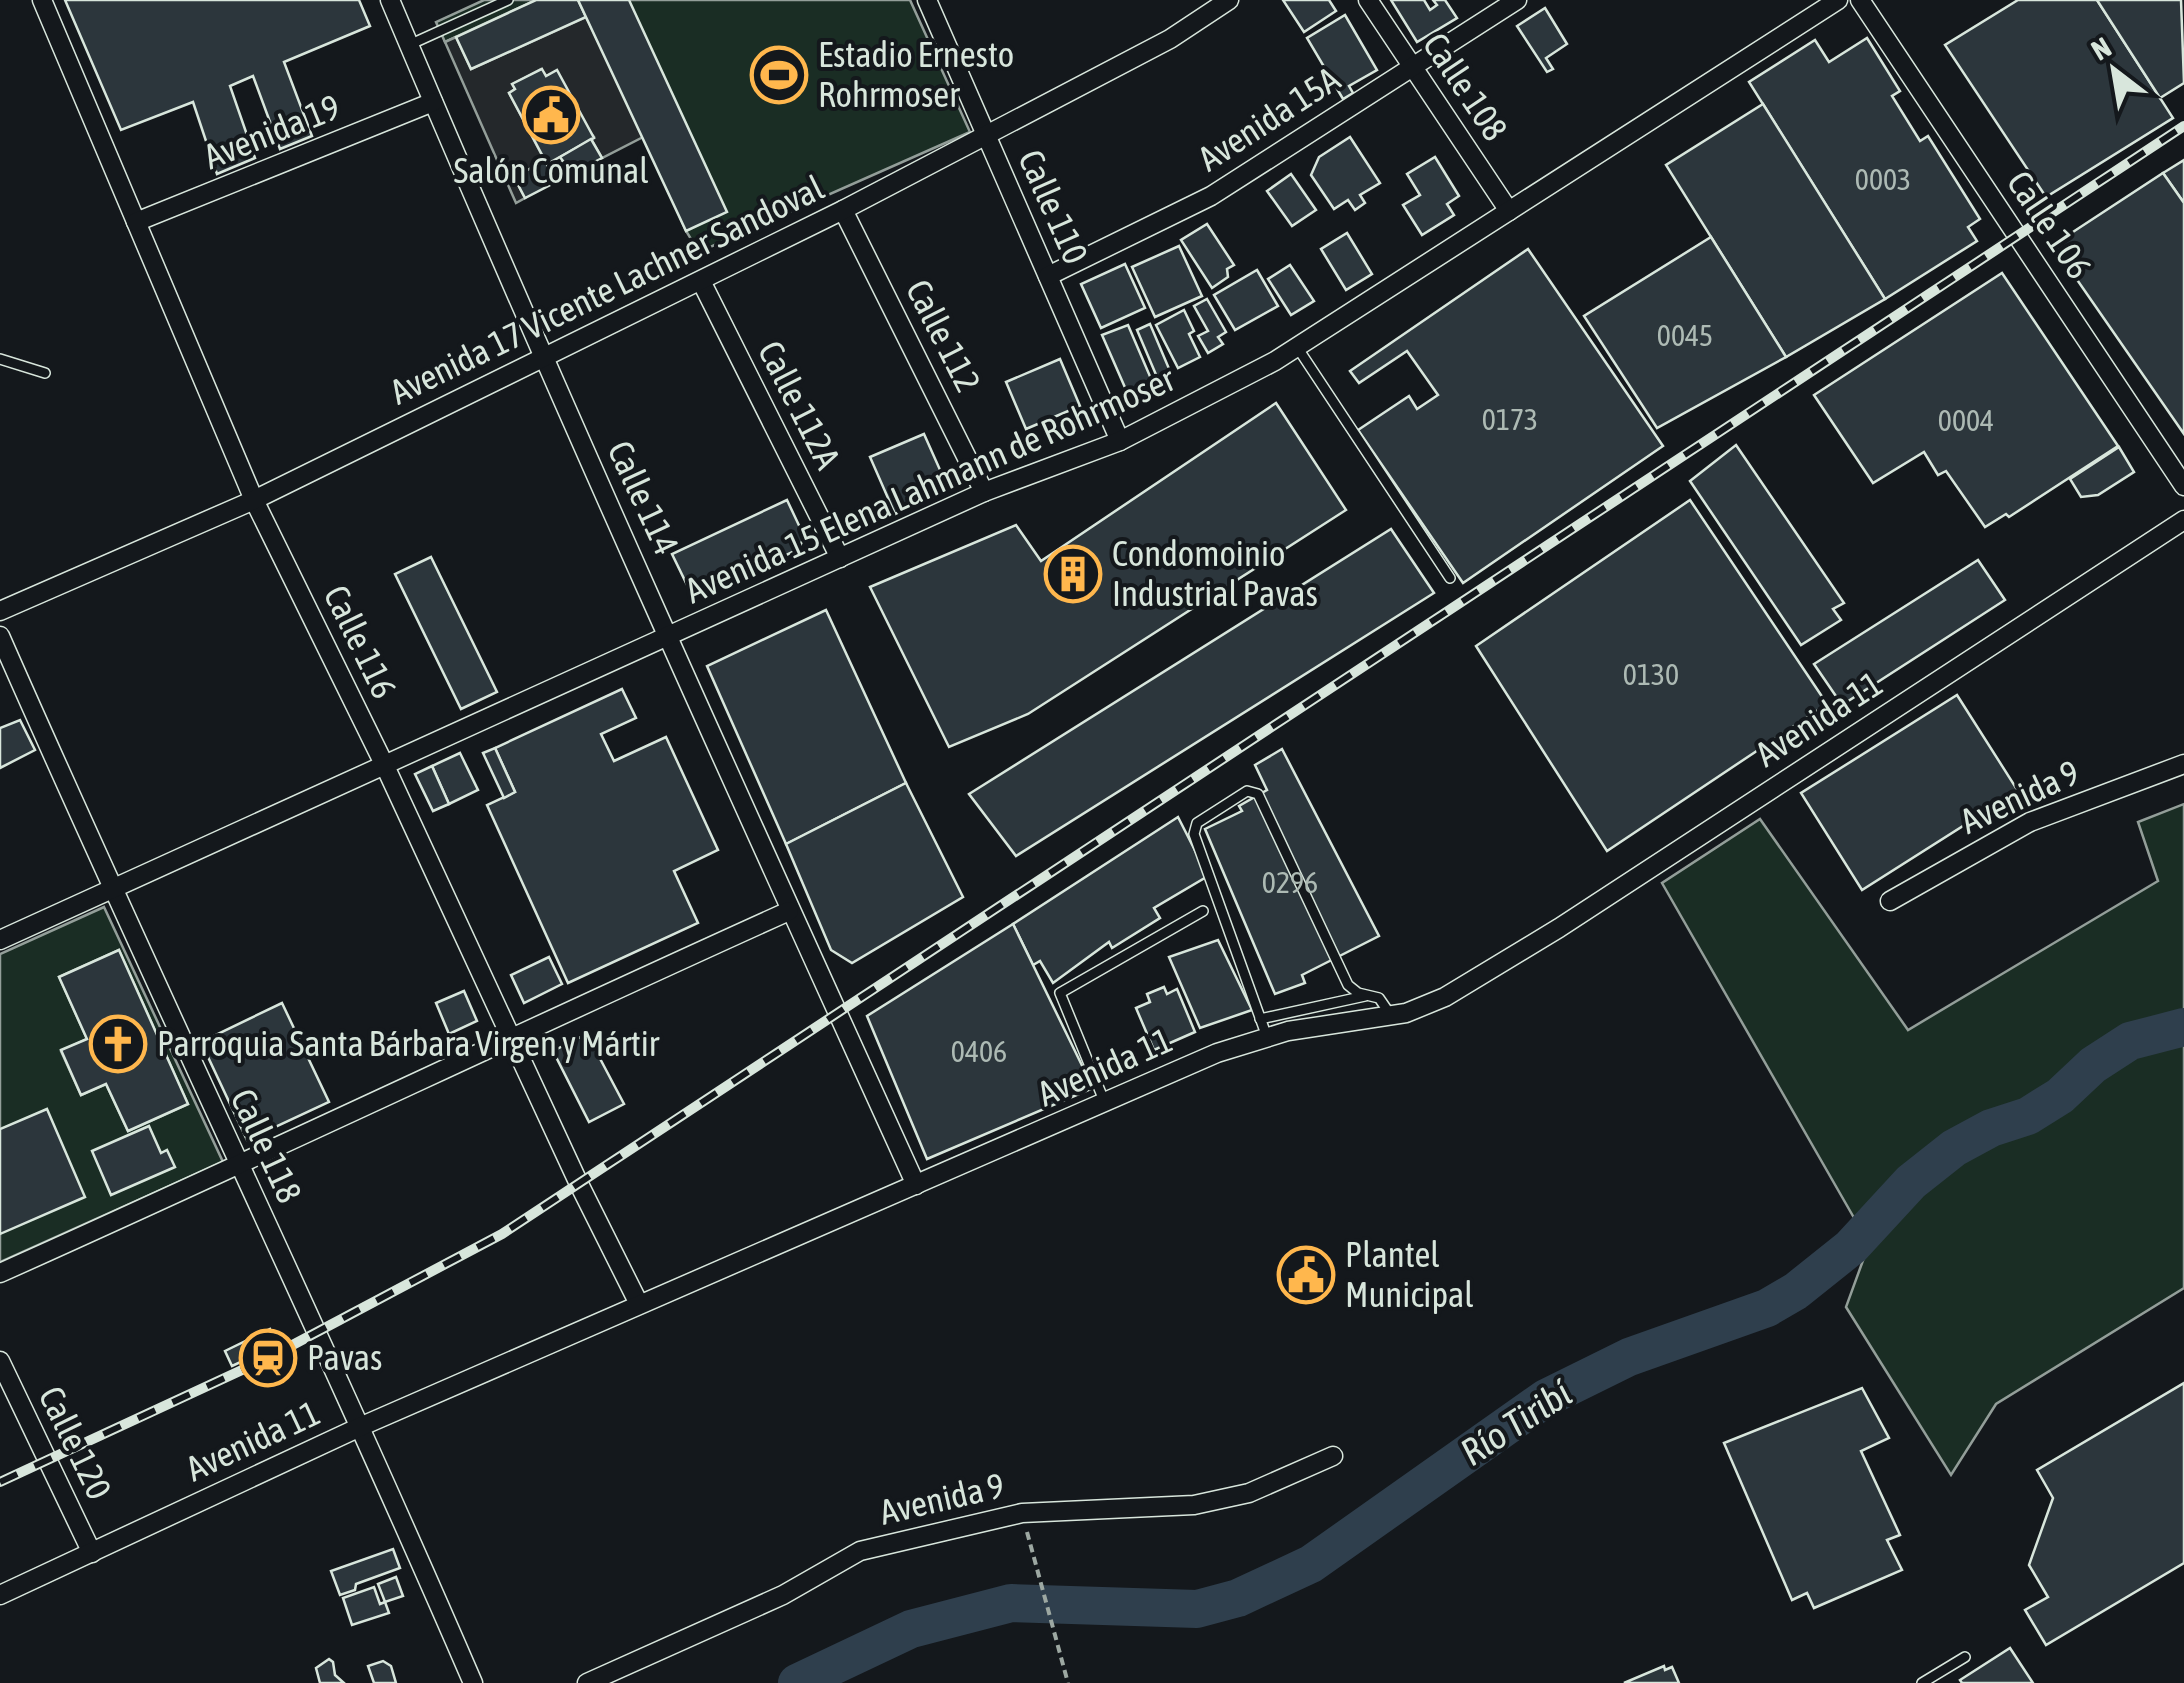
<svg xmlns="http://www.w3.org/2000/svg" width="2184" height="1683" font-family="'Asap Condensed',sans-serif">
<style>
.green{fill:#1a2d24;stroke:#939e99;stroke-width:2.5;fill-rule:evenodd}
.parking{fill:#24282b;stroke:#939e99;stroke-width:2.5}
.lines{fill:none;stroke-linecap:round;stroke-linejoin:round}
.river{stroke:#2f3f4d;stroke-width:38}
.building{fill:#2c363c;stroke:#d8e6dc;stroke-width:2.5}
.lane-casing{stroke:#d8e6dc;stroke-width:12}
.street-casing{stroke:#d8e6dc;stroke-width:21}
.path{stroke:#9da8a2;stroke-width:4;stroke-dasharray:8 5;stroke-linecap:butt}
.lane{stroke:#14181c;stroke-width:9}
.street{stroke:#14181c;stroke-width:18}
.rail-casing{stroke:#d8e6dc;stroke-width:10}
.rail{stroke:#14181c;stroke-width:6;stroke-dasharray:19;stroke-linecap:butt}
.labels{text-anchor:middle;stroke-width:8;stroke-linejoin:round;paint-order:stroke}
.number-label{font-size:30px;fill:#adbab4}
.poi-label{font-size:35px;fill:#d8e6dc;stroke:#14181c;text-anchor:start}
.street-label{font-size:35px;fill:#d8e6dc;stroke:#14181c}
.water-label{font-size:38px;font-style:italic;fill:#d8e6dc;stroke:#14181c}
</style>
<rect width="100%" height="100%" fill="#14181c"/>
<g class="green">
<polygon points="484,0 536,0 445,42 436,22"/>
<polygon points="578,0 910,0 970,132 699,252 686,231 645,136"/>
<polygon points="2184,804 2184,1288 1996,1404 1951,1475 1846,1307 1869,1244 1662,883 1760,819 1908,1030 2158,881 2138,822"/>
<path d="M104,907L223,1162L0,1262V954ZM119,950L188,1104L128,1131L106,1084L81,1095L61,1051L87,1039L59,977Z"/>
</g>
<polygon class="parking" points="586,17 645,136 602,158 591,139 594,137 541,69 513,84 515,89 509,93 545,161 514,177 525,198 516,203 445,42 456,37 471,69"/>
<g class="lines">
<polyline class="river" points="797,1683 911,1629 1011,1603 1197,1609 1238,1598 1311,1564 1546,1398 1629,1357 1767,1308 1796,1291 1851,1247 1911,1182 1954,1148 1991,1128 2028,1116 2060,1096 2093,1065 2130,1041 2184,1027"/>
</g>
<g class="building">
<polygon points="65,0 359,0 370,26 284,62 312,136 280,149 253,76 230,86 255,158 217,174 193,102 121,130"/>
<polygon points="536,0 578,0 586,17 471,69 456,37"/>
<polygon points="578,0 629,0 727,212 686,231"/>
<polygon points="1283,0 1329,0 1336,11 1304,32"/>
<polygon points="1391,0 1424,0 1430,10 1437,5 1433,0 1445,0 1457,18 1417,42"/>
<polygon points="2018,0 2097,0 2173,118 2046,197 1945,45"/>
<polygon points="2097,0 2181,0 2184,83 2160,98"/>
<polygon points="1545,8 1567,44 1546,58 1553,69 1547,72 1517,26"/>
<polygon points="1345,15 1377,70 1349,86 1353,93 1343,99 1307,38"/>
<polygon points="1867,38 1900,91 1892,96 1920,141 1928,136 1980,219 1968,227 1977,241 1885,299 1749,82 1815,40 1829,62"/>
<polygon points="542,69 546,76 557,70 594,138 547,164 509,93 515,89 512,84"/>
<polygon points="1763,104 1885,299 1786,357 1666,165"/>
<polygon points="1350,137 1380,183 1360,195 1365,203 1355,210 1348,200 1334,209 1311,175 1319,157"/>
<polygon points="591,139 602,158 556,182 549,168 563,161 560,157"/>
<polygon points="1435,157 1459,196 1447,204 1454,215 1422,235 1403,205 1420,195 1407,174"/>
<polygon points="2184,160 2184,203 2163,173"/>
<polygon points="545,161 556,182 525,198 514,177"/>
<polygon points="2163,173 2184,203 2184,434 2053,245"/>
<polygon points="1291,174 1316,210 1292,226 1267,191"/>
<polygon points="1207,224 1234,265 1227,269 1228,277 1212,288 1181,240"/>
<polygon points="1347,233 1372,274 1346,290 1321,249"/>
<polygon points="1711,237 1786,357 1657,428 1584,316"/>
<polygon points="1179,246 1202,296 1155,317 1132,267"/>
<polygon points="1528,249 1663,446 1463,583 1358,430 1409,396 1417,409 1438,395 1407,351 1359,383 1350,371"/>
<polygon points="1125,264 1145,308 1101,328 1081,284"/>
<polygon points="1290,265 1314,301 1291,315 1268,279"/>
<polygon points="1257,270 1278,306 1235,330 1214,295"/>
<polygon points="2002,273 2118,446 2009,517 2006,514 1985,527 1946,471 1938,475 1924,452 1873,483 1814,395"/>
<polygon points="1207,299 1226,332 1218,337 1223,344 1208,353 1198,336 1208,331 1194,306"/>
<polygon points="1184,310 1194,331 1189,334 1200,357 1178,368 1156,325"/>
<polygon points="1150,324 1170,371 1157,377 1137,330"/>
<polygon points="1128,325 1152,381 1127,392 1102,335"/>
<polygon points="1060,359 1080,406 1026,429 1006,382"/>
<polygon points="1276,403 1346,510 1028,714 949,747 870,587 1016,525 1041,561"/>
<polygon points="924,434 949,490 895,514 870,457"/>
<polygon points="1736,445 1844,603 1833,609 1841,620 1801,645 1690,481"/>
<polygon points="2119,447 2134,472 2098,495 2081,497 2070,479"/>
<polygon points="787,500 804,536 799,549 750,572 746,564 690,591 672,554"/>
<polygon points="1690,500 1827,704 1607,851 1476,646"/>
<polygon points="1391,529 1434,593 1016,856 969,794"/>
<polygon points="431,557 497,692 461,709 395,574"/>
<polygon points="1978,560 2005,600 1842,705 1814,664"/>
<polygon points="826,610 906,783 786,844 707,666"/>
<polygon points="622,689 636,718 601,734 614,761 666,737 718,850 674,871 698,923 568,983 487,805 515,792 495,748"/>
<polygon points="1957,695 2018,791 1862,890 1801,793"/>
<polygon points="20,720 35,750 0,768 0,728"/>
<polygon points="495,748 515,792 504,798 483,753"/>
<polygon points="1282,749 1379,936 1302,975 1305,983 1275,994 1205,829 1242,811 1239,806 1267,790 1255,765"/>
<polygon points="460,753 478,790 449,804 432,766"/>
<polygon points="432,766 449,804 433,811 415,774"/>
<polygon points="906,783 963,897 852,963 831,950 786,844"/>
<polygon points="1178,817 1208,876 1154,908 1160,918 1112,948 1109,942 1053,983 1040,961 1033,965 1013,924"/>
<polygon points="1013,924 1093,1088 927,1159 867,1016"/>
<polygon points="1218,940 1252,1010 1200,1028 1169,957"/>
<polygon points="119,950 188,1104 128,1131 106,1084 81,1095 61,1050 87,1039 59,977"/>
<polygon points="549,957 562,984 524,1003 511,975"/>
<polygon points="1164,987 1167,994 1177,989 1195,1032 1154,1050 1136,1008 1150,1002 1147,994"/>
<polygon points="464,991 477,1021 449,1034 436,1003"/>
<polygon points="282,1003 329,1102 247,1140 201,1042"/>
<polygon points="587,1034 624,1104 589,1122 553,1051"/>
<polygon points="47,1109 85,1197 0,1234 0,1129"/>
<polygon points="149,1126 161,1153 167,1150 175,1167 111,1195 92,1151"/>
<polygon points="270,1329 277,1345 232,1366 225,1351"/>
<polygon points="2184,1383 2184,1563 2046,1645 2025,1610 2048,1597 2029,1565 2053,1498 2037,1470"/>
<polygon points="1862,1388 1889,1438 1861,1451 1900,1535 1887,1540 1902,1570 1814,1608 1807,1593 1792,1600 1724,1443"/>
<polygon points="393,1549 400,1568 356,1584 355,1590 340,1595 331,1571"/>
<polygon points="396,1577 403,1596 385,1602 378,1584"/>
<polygon points="374,1587 380,1604 385,1602 389,1613 352,1625 343,1598"/>
<polygon points="2010,1648 2033,1683 1962,1683 1960,1680"/>
<polygon points="329,1659 333,1662 335,1675 344,1683 320,1683 316,1668"/>
<polygon points="383,1661 391,1666 396,1683 374,1683 368,1666"/>
<polygon points="1664,1666 1665,1670 1672,1667 1679,1683 1624,1683"/>
</g>
<g class="lines">
<g class="lane-casing">
<g id="lane">
<polyline points="409,45 508,0"/>
<polyline points="1297,347 1450,578"/>
<polyline points="0,359 45,373"/>
<polyline points="1260,1019 1365,996"/>
<polyline points="1267,1037 1194,834 1197,823 1247,791 1258,794 1348,985 1358,993 1379,998 1390,1014"/>
<polyline points="1105,1103 1060,993 1203,911"/>
<polyline points="1922,1683 1965,1657"/>
</g>
</g>
<g class="street-casing">
<g id="street">
<polyline points="42,0 254,500 385,766 579,1184 639,1304"/>
<path d="M390,0C558,398 737,792 916,1185"/>
<polyline points="927,0 1120,441"/>
<polyline points="1368,0 1509,211"/>
<polyline points="1860,0 2184,486"/>
<polyline points="843,210 984,492"/>
<polyline points="136,222 433,102"/>
<polyline points="1048,276 1211,196 1517,0"/>
<polyline points="701,281 840,558"/>
<polyline points="0,611 254,500 843,210 1170,39 1229,0"/>
<path d="M0,636C154,987 321,1331 473,1683"/>
<polyline points="1890,901 2030,822 2184,764"/>
<polyline points="0,940 984,492 1120,441 1275,361 1838,0"/>
<path d="M0,1273C264,1155 525,1030 789,911"/>
<polyline points="0,1361 92,1553"/>
<polyline points="0,1595 362,1426 1217,1053 1288,1031 1406,1013 1445,997 1559,928 2184,520"/>
<polyline points="587,1683 783,1595 860,1551 1022,1513 1194,1505 1249,1493 1333,1456"/>
</g>
</g>
<polyline class="path" points="1027,1532 1068,1683"/>
<use href="#lane" class="lane"/>
<use href="#street" class="street"/>
<g class="rail-casing">
<polyline id="rail" points="0,1482 268,1358 502,1234 2184,126"/>
</g>
<use href="#rail" class="rail"/>
</g>
<defs>
<g id="stadium-ring" transform="scale(2.875)"><circle r="9.5" fill="#14181c" stroke="#ffb74d" stroke-width="1.5"/><path d="M0-5a6.5 5 0 1 0 0 10a6.5 5 0 1 0 0-10ZM-3.5-1.8h7v3.6h-7Z" fill="#ffb74d"/></g>
<g id="civic-ring" transform="scale(2.875)"><circle r="9.5" fill="#14181c" stroke="#ffb74d" stroke-width="1.5"/><path d="M-.6-6.5H3V-4.5H.6V-3L4-1V1h2V6H-6V1h2V-1L-.6-3ZM-1.2 2.5V6h2.4V2.5Z" fill="#ffb74d"/></g>
<g id="building-ring" transform="scale(2.875)"><circle r="9.5" fill="#14181c" stroke="#ffb74d" stroke-width="1.5"/><path d="M-4-6H4V6H1V3H-1V6H-4ZM-2.5-4.3h1.7v1.8h-1.7ZM.8-4.3h1.7v1.8H.8ZM-2.5-1h1.7V.8h-1.7ZM.8-1h1.7V.8H.8Z" fill="#ffb74d"/></g>
<g id="church-ring" transform="scale(2.875)"><circle r="9.5" fill="#14181c" stroke="#ffb74d" stroke-width="1.5"/><path d="M-1.2-6h2.4v3.5h3.3v2.4h-3.3V6h-2.4V-.1h-3.3v-2.4h3.3Z" fill="#ffb74d"/></g>
<g id="station-ring" transform="scale(2.875)"><circle r="9.5" fill="#14181c" stroke="#ffb74d" stroke-width="1.5"/><path d="M-3-6H3Q5-6 5-4V2Q5 4 3 4L4.5 6H3L1.5 4h-3L-3 6H-4.5L-3 4Q-5 4-5 2V-4Q-5-6-3-6ZM-3.5-4v3h7v-3ZM-3.5 1v1.5H-2V1ZM2 1v1.5H3.5V1Z" fill="#ffb74d"/></g>
</defs>
<g fill-rule="evenodd">
<use href="#stadium-ring" x="779" y="75"/>
<use href="#civic-ring" x="551" y="115"/>
<use href="#building-ring" x="1073" y="574"/>
<use href="#church-ring" x="118" y="1044"/>
<use href="#civic-ring" x="1306" y="1275"/>
<use href="#station-ring" x="268" y="1358"/>
</g>
<g class="labels">
<g class="number-label">
<text x="1883" y="190">0003</text>
<text x="1685" y="346">0045</text>
<text x="1510" y="430">0173</text>
<text x="1966" y="431">0004</text>
<text x="1651" y="685">0130</text>
<text x="1290" y="893">0296</text>
<text x="979" y="1062">0406</text>
</g>
<g class="poi-label">
<text x="818" y="67">Estadio Ernesto<tspan x="818" dy="40">Rohrmoser</tspan></text>
<text x="551" y="183" text-anchor="middle">Salón Comunal</text>
<text x="1112" y="566">Condomoinio<tspan x="1112" dy="40">Industrial Pavas</tspan></text>
<text x="157" y="1056">Parroquia Santa Bárbara Virgen y Mártir</text>
<text x="1345" y="1267">Plantel<tspan x="1345" dy="40">Municipal</tspan></text>
<text x="307" y="1370">Pavas</text>
</g>
<g class="street-label">
<text transform="translate(1465 87) rotate(56)" y="12">Calle 108</text>
<text transform="translate(1269 119) rotate(-33)" y="12">Avenida 15A</text>
<text transform="translate(272 132) rotate(-22)" y="12">Avenida 19</text>
<text transform="translate(1053 207) rotate(66)" y="12">Calle 110</text>
<text transform="translate(2049 225) rotate(56)" y="12">Calle 106</text>
<text transform="translate(607 290) rotate(-26)" y="12">Avenida 17 Vicente Lachner Sandoval</text>
<text transform="translate(943 336) rotate(63)" y="12">Calle 112</text>
<text transform="translate(799 405) rotate(63)" y="12">Calle 112A</text>
<text transform="translate(930 485) rotate(-24)" y="12">Avenida 15 Elena Lahmann de Rohrmoser</text>
<text transform="translate(643 498) rotate(65)" y="12">Calle 114</text>
<text transform="translate(360 642) rotate(64)" y="12">Calle 116</text>
<text transform="translate(1819 719) rotate(-33)" y="12">Avenida 11</text>
<text transform="translate(2020 797) rotate(-25)" y="12">Avenida 9</text>
<text transform="translate(1105 1067) rotate(-24)" y="12">Avenida 11</text>
<text transform="translate(266 1146) rotate(65)" y="12">Calle 118</text>
<text transform="translate(253 1441) rotate(-25)" y="12">Avenida 11</text>
<text transform="translate(75 1443) rotate(64)" y="12">Calle 120</text>
<text transform="translate(942 1499) rotate(-13)" y="12">Avenida 9</text>
</g>
<g class="water-label">
<text transform="translate(1516 1423) rotate(-33)" y="13">Río Tiribí</text>
</g>
</g>
<g transform="translate(2114 70) rotate(329)" stroke="#14181c" stroke-width="8" paint-order="stroke">
<path d="M0-8L18 38L0 25L-18 38Z" fill="#d8e6dc"/>
<text y="-15" font-size="28" font-weight="bold" text-anchor="middle" fill="#d8e6dc">N</text>
</g>
</svg>
